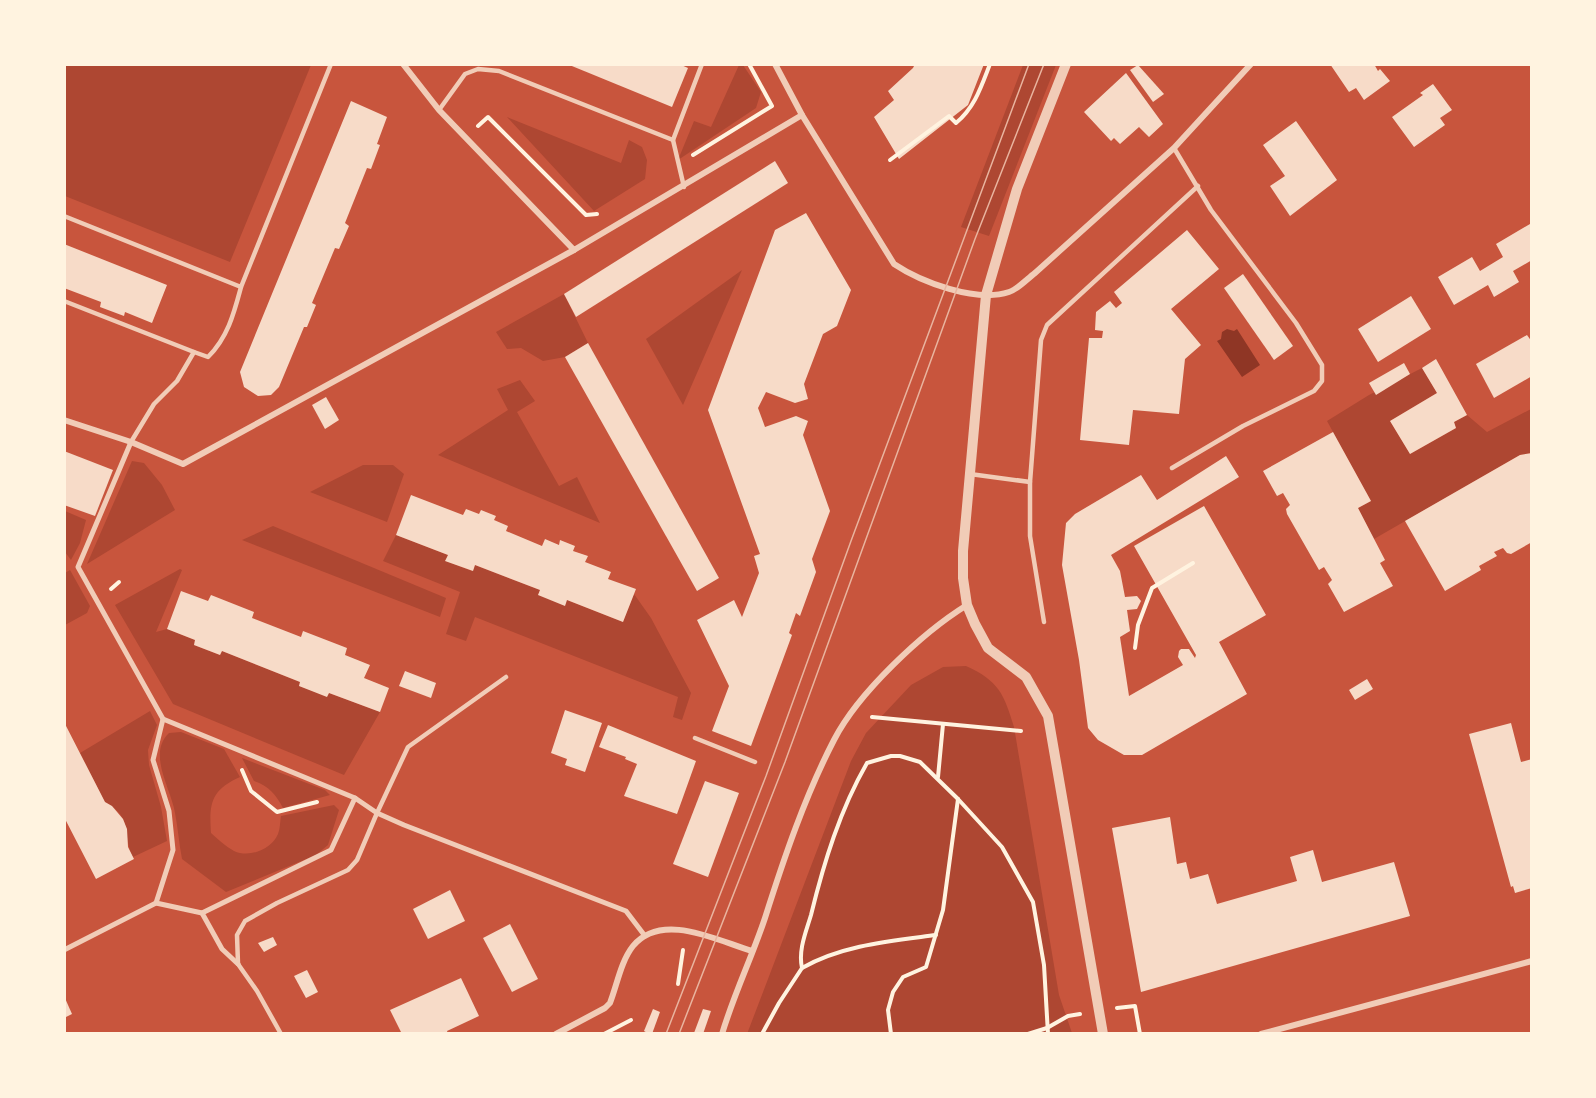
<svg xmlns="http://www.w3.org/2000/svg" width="1596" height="1098" font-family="'Crimson Pro',serif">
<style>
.green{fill:#ae4732}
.water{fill:#8f3625}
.building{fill:#f7dbc8}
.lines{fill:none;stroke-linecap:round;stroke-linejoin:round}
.path{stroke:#fff3e0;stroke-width:4}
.service{stroke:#f1ccb7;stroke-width:4.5}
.pedestrian{stroke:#f1ccb7;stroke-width:5}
.minor{stroke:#f1ccb7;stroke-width:6}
.tertiary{stroke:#f1ccb7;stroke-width:10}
.tram{stroke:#e9b49f;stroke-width:1.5}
</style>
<rect width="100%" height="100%" fill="#c8553d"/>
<g class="green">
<polygon points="64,65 311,65 230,262 65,196"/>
<polygon points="739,65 743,65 761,92 756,108 678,160 694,121 711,127"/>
<polygon points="1023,65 1056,65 989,236 961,227"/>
<polygon points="507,117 621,163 629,140 642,147 647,160 645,179 594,211"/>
<polygon points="742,270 683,405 646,339"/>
<polygon points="564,294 588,343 565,357 543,361 521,348 507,349 496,332"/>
<polygon points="1422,368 1437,393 1390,421 1410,454 1456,428 1454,422 1467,415 1487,432 1531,409 1531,453 1520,455 1374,539 1358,508 1371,501 1327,421 1369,395"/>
<polygon points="520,380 535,401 517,412 559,486 577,477 600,523 438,455 508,410 497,389"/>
<polygon points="132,461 144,463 162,485 175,510 87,564"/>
<polygon points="363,465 393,465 404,474 387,522 310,492"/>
<polygon points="65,511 86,520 80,543 71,560 65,552"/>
<polygon points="273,526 446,598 440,617 242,540"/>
<polygon points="396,535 448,555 446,561 472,571 475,565 540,590 538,595 567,600 623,622 634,594 651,618 691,693 682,720 673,717 678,697 475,617 466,641 446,634 460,592 383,561"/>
<polygon points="180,569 182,570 156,632 167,629 195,640 194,645 220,655 222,651 300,682 299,686 327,696 329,693 380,712 344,775 173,704 115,605"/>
<polygon points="70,570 90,606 87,613 65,625 65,573"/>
<path d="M966,666C999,681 1004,694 1014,727L1059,995L1072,1033L747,1034L851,761L866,733L911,685L943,667Z"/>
<path d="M150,711L157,725L148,750L149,765L161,807L167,841L133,857C121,834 135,819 105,802L80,753Z"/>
<path d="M181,732L224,749L240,777C211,790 209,803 211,833C218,839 225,846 234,851C249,858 271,850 278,834C280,829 280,822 281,816L334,805L339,810L328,845L316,855L226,892L182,859C179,844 178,828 175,813C171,788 147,754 169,733Z"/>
<path d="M242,758L325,790L330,795L283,808C276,795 269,786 254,781Z"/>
</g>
<polygon class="water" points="1227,329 1234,331 1237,329 1260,365 1242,377 1217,341 1221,339 1222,332"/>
<g class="building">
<polygon points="567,64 679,64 688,68 672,107"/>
<polygon points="915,64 984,64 968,105 899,159 874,117 894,100 888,91 913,68"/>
<polygon points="1330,64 1374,64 1378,71 1380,69 1390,81 1364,100 1356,88 1349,92"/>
<polygon points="1138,65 1164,94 1153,102 1130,70"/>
<polygon points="1126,73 1163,124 1149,137 1139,127 1120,144 1114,138 1111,141 1084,112"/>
<polygon points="1433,84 1452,110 1440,118 1445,125 1414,147 1392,117 1423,95 1420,93"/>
<polygon points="351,101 387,117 377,144 380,145 371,169 367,168 345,223 349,226 339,249 335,248 312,303 316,305 307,327 304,327 279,387 271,395 258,396 244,387 240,372"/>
<polygon points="1296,121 1337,180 1290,216 1270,186 1285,176 1263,145"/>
<polygon points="775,161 788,183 576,317 564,294"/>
<polygon points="806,213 851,290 837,326 823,334 804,384 808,399 795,403 766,392 758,408 765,427 796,416 808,421 803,435 830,511 812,559 816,572 800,616 796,613 789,633 792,635 751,746 712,731 729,686 697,620 734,600 742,617 759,573 754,556 760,554 708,410 775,230"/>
<polygon points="1530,224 1532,260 1513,271 1519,282 1494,297 1488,285 1454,305 1438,277 1472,257 1480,271 1503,257 1496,244"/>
<polygon points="1187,230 1219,269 1171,309 1201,345 1185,359 1179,414 1133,410 1129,445 1080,440 1089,338 1102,338 1103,331 1095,330 1096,312 1110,301 1116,308 1122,303 1114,292"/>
<polygon points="64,244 167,285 152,323 125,312 124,316 100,307 101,302 64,288"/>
<polygon points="1243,274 1293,346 1274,360 1224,288"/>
<polygon points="1411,296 1431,329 1378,362 1358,329"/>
<polygon points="1527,335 1532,342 1532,376 1494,398 1476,364"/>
<polygon points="588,343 719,578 697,591 565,357"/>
<polygon points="1436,359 1467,415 1454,422 1456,428 1410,454 1390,421 1437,393 1422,368"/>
<polygon points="1404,363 1410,374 1376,395 1369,383"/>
<polygon points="326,397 339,420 325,429 312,405"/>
<polygon points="1333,432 1371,501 1358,508 1385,560 1380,563 1393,586 1344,612 1328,584 1332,580 1324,567 1319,570 1287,514 1286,509 1290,505 1283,493 1277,496 1263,471"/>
<polygon points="64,451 113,470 95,516 64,505"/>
<polygon points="1532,453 1532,542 1511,554 1507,553 1503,548 1494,552 1497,556 1479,566 1481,570 1445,591 1405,521 1520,455"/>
<polygon points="1226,456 1239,477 1111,555 1120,571 1125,597 1137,596 1141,601 1137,609 1127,610 1130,631 1120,637 1129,696 1183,665 1178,657 1179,651 1181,649 1189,649 1195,658 1196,655 1134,546 1204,506 1266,615 1219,642 1247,694 1142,755 1124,755 1098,740 1088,728 1079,660 1062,565 1066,523 1075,514 1141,475 1157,500"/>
<polygon points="411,495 463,515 466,509 479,514 481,510 496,516 494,520 508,526 506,531 542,546 545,539 559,545 560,540 575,546 573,551 588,556 585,562 611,572 608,579 636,589 623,622 567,600 565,606 538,595 540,590 475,565 473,571 445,561 448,555 396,535"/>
<polygon points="181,591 208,601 211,595 254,612 252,618 301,637 303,631 347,648 345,655 370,665 364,678 389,688 380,712 329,693 327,697 299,686 300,682 222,651 220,655 194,645 195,640 167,629"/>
<polygon points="405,671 436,683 431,698 399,686"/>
<polygon points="1367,679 1373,689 1355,700 1349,690"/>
<polygon points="565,710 602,723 585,772 565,765 567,759 551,753"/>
<polygon points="64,722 105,802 112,806 123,819 127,829 128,847 134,859 96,879 64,817"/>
<polygon points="1511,723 1521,762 1532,759 1532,888 1515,893 1513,886 1511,887 1469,734"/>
<polygon points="608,725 696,761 677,814 624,796 637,764 625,759 626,757 599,747"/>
<polygon points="705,781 739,793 708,877 673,864"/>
<polygon points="1170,817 1177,864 1186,862 1190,879 1208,874 1217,904 1297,881 1290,857 1313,850 1322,882 1394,862 1410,916 1141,992 1112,828"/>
<polygon points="450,890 465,921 428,939 413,909"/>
<polygon points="510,924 538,979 512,992 483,938"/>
<polygon points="273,937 277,945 264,952 258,943"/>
<polygon points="307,970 318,992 306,998 294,976"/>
<polygon points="461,978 479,1016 447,1031 448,1034 402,1034 390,1010"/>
<polygon points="64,996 72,1014 64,1018"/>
<polygon points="653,1009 660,1012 652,1034 649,1034 644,1031"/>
<polygon points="703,1009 711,1011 703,1034 696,1034 694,1033"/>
</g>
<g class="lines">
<g class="path">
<polyline points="478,126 488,117 586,215 597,214"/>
<polyline points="693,155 772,106 749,64"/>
<path d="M890,160L949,116L956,123C975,107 981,87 990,64"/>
<polyline points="111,589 119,582"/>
<polyline points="1135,648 1138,625 1152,588 1193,563"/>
<polyline points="872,717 1021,731"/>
<polyline points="242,770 251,791 277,812 317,802"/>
<polyline points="938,777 943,724"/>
<path d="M802,968C842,945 891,941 936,935"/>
<polyline points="678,984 683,950"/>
<polyline points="1117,1008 1135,1006 1140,1034"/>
<polyline points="604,1034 631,1020"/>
<path d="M762,1034L779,1003L802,968C798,950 806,932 811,915C824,862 840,810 867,763L891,756H900L920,762L958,799L1002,847L1033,902L1044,965L1048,1034"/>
<polyline points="891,1034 888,1010 893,992 903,977 926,967 943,910 958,799"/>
<polyline points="1028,1034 1047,1028 1068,1016 1080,1014"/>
</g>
<g class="service">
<polyline points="439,110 465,74 478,69 499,71 673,140"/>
<polyline points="684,187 673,140 702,64"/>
<polyline points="64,216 241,287 331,64"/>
<polyline points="64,301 194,352"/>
<path d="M131,442L154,404L177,381L194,352L208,357C228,337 234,313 241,287"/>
<polyline points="1172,468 1243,426 1314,391 1322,381 1322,365 1296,323 1211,210 1174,148"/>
<polyline points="970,474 1030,482"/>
<polyline points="1044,622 1030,536 1030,482 1041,340 1047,325 1198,186"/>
<polyline points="695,738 755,762"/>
<polyline points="281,1034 257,991 238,964 237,935 245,921 277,903 348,870 357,860 377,813 408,747 506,677"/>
</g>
<g class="pedestrian">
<polyline points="131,442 78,567 163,719 355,798"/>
<polyline points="156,903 173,850 169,811 153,760 163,719"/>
<polyline points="64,950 156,903 202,913"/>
<polyline points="238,964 222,949 202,913 331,850 355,798 377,813 404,825 626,911 645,936"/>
</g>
<g class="minor">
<polyline points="403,64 439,110 574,250 802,115"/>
<path d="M775,64L802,115L894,264C921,282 976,303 1009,292C1018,289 1027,279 1035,273L1174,148L1251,64"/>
<polyline points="64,420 131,442 183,464 574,250"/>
<path d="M556,1034L605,1008L610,1003C617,985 621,961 633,946C662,911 718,941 752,951"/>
<path d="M722,1034C734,994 752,957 765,918C784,858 805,796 834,740C858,693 922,633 967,605"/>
<polyline points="1261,1034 1532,961"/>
</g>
<polyline class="tertiary" points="1066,64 1017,189 986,295 963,551 963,578 967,605 975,624 988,648 1026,677 1048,716 1103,1034"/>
<g class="tram">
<polyline points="666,1034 766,776 851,541 1029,64"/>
<polyline points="679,1034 785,762 975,239 1044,64"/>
</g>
</g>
<rect width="1596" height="1098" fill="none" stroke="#fff3e0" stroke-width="132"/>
</svg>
